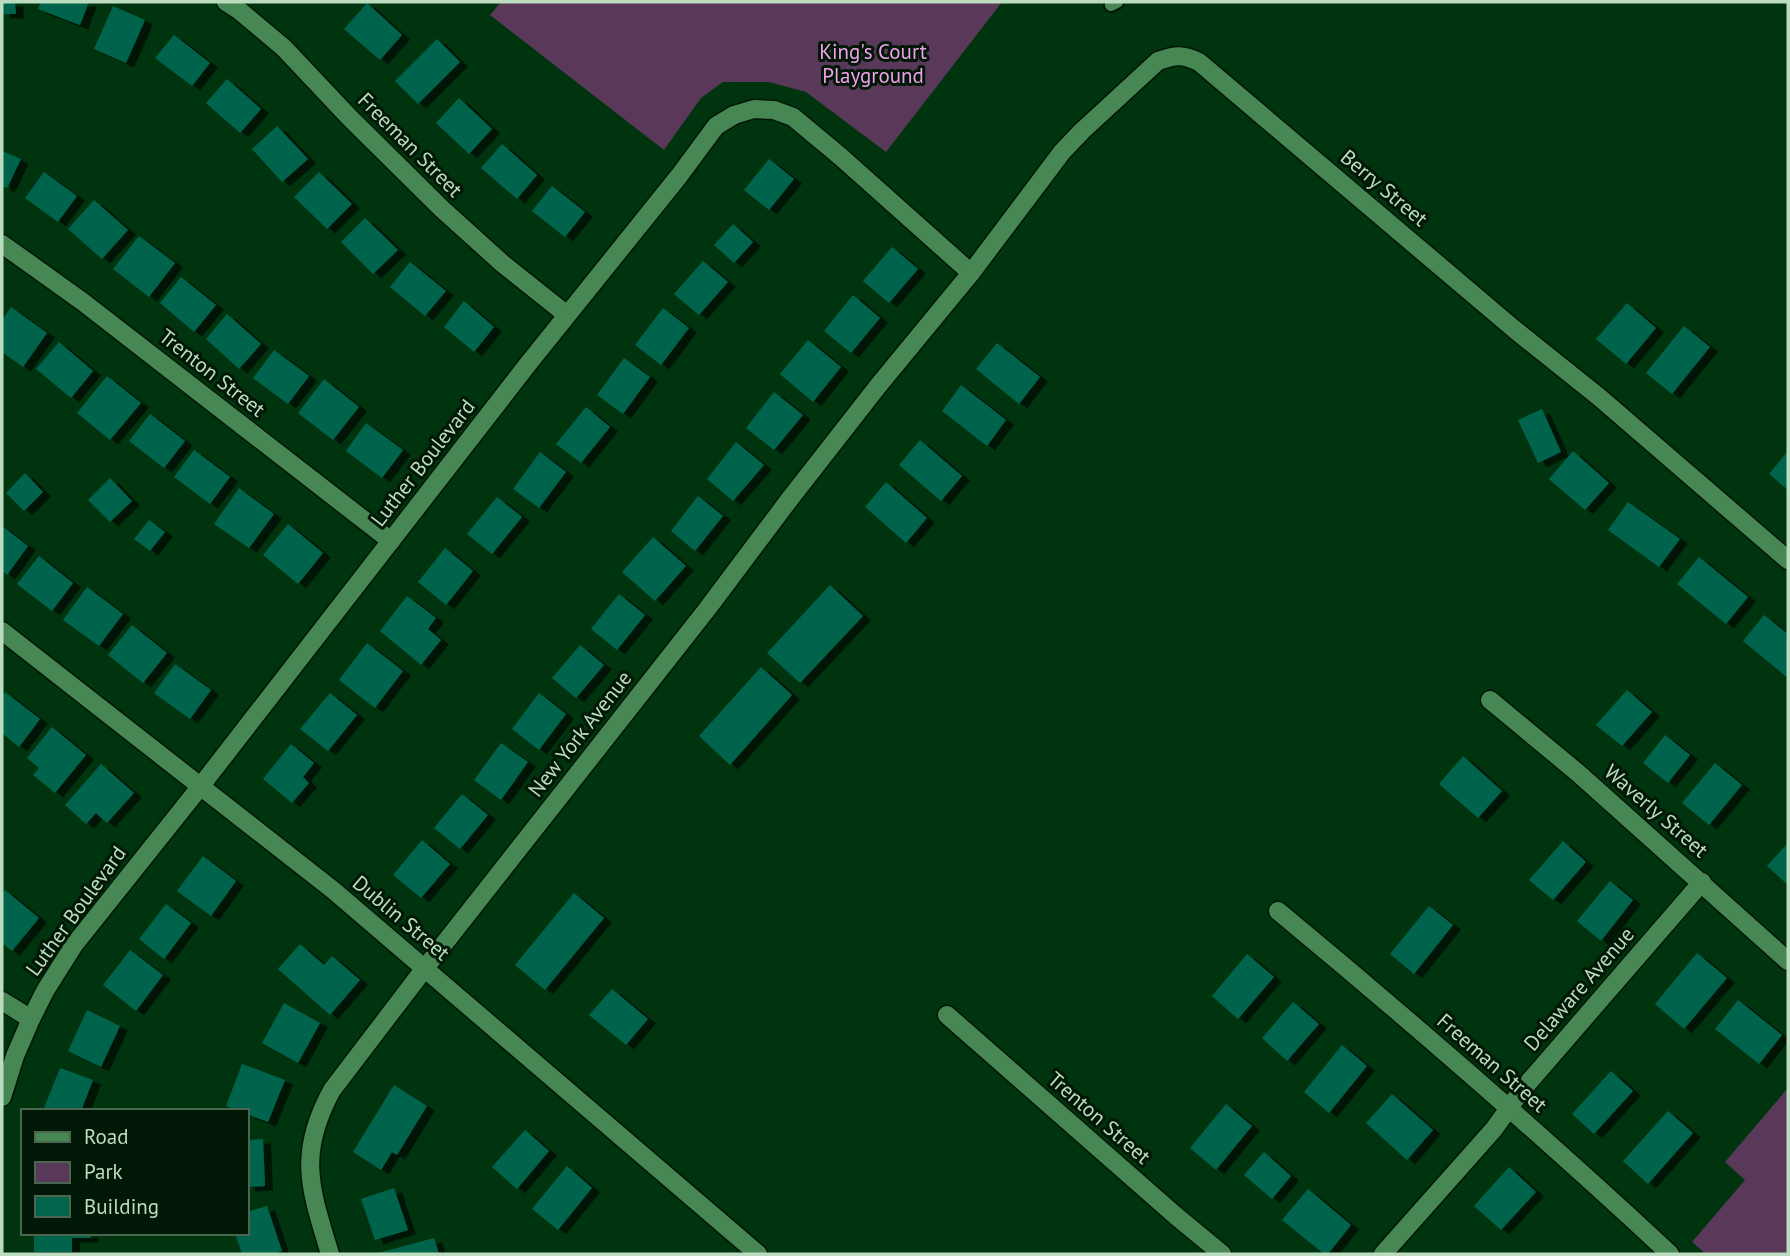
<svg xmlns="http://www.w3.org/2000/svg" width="1790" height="1256" font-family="'PT Sans',sans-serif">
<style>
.green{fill:#5a3859}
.building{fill:#03644c;filter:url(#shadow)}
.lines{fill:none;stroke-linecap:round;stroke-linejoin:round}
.lane-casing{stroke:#041707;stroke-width:16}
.street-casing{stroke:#041707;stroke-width:21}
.lane{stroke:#478753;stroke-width:12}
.street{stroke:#478753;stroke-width:18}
.labels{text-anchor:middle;stroke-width:6;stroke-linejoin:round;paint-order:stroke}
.park-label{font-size:21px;fill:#f39fef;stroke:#001805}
.street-label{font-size:21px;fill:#bcdcbf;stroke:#001805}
</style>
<defs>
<filter id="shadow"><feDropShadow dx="8" dy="4.5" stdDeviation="0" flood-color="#0009"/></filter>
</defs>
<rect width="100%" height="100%" fill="#00340f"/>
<g class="green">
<polygon points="501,2 1002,2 886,152 806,92 769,82 723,82 701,98 664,150 490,15"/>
<polygon points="1788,1088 1788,1254 1706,1254 1692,1242 1745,1180 1725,1162"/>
</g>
<g class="building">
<polygon points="2,2 15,2 16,14 2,14"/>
<polygon points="41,2 89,2 80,25 38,9"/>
<polygon points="367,3 402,35 380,60 344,29"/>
<polygon points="113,6 145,20 126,63 94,49"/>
<polygon points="174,35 210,63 192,86 155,58"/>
<polygon points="437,39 460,62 418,104 395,81"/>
<polygon points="227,79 261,109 240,133 206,103"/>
<polygon points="459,98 492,129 469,154 436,123"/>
<polygon points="277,126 308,159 282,182 252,149"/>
<polygon points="502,144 537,175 517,199 481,168"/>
<polygon points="2,151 21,159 7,188 2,186"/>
<polygon points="769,159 794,179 769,210 744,190"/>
<polygon points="44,172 77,196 58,222 25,198"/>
<polygon points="319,172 352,204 327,229 294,197"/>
<polygon points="552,186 585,212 565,237 532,211"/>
<polygon points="94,200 128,230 102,259 68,229"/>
<polygon points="365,218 398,250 373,274 341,242"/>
<polygon points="733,224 753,242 734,263 714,245"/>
<polygon points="139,236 175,263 149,297 113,269"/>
<polygon points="892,247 918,269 889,303 863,281"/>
<polygon points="703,261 728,282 699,315 674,294"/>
<polygon points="410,262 446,291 425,316 390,287"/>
<polygon points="181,277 216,305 194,332 160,303"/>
<polygon points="853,295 880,318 851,353 824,331"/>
<polygon points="464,301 494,327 474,352 444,327"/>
<polygon points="1627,303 1656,328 1626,364 1596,339"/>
<polygon points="11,307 47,333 23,367 2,352 2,320"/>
<polygon points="663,308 689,328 661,365 635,345"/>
<polygon points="227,314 261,344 239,369 206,339"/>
<polygon points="1684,326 1710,347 1672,394 1646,373"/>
<polygon points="808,340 841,367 813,402 780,374"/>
<polygon points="59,342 93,371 71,398 36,369"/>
<polygon points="997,343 1040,377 1019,404 976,369"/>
<polygon points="274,350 309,376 288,404 253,378"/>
<polygon points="624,358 650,377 623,414 597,395"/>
<polygon points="107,376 141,403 110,440 77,413"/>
<polygon points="324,379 359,407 333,440 298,413"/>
<polygon points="961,385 1006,420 987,446 942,411"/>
<polygon points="774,392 803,415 774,450 746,428"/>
<polygon points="586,407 610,427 581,463 556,444"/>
<polygon points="1542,409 1561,452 1538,463 1518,420"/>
<polygon points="150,414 185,441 164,468 129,441"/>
<polygon points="366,423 403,450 382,478 346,451"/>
<polygon points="920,440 962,476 941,501 899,465"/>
<polygon points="736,442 764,465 733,501 707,479"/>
<polygon points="194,450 230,477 210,504 174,477"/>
<polygon points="1573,451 1609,483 1585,510 1549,479"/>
<polygon points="1788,451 1788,490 1769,474"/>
<polygon points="540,452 566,472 539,508 513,489"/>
<polygon points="25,473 43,492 24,511 6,493"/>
<polygon points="110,478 132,501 110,522 88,500"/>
<polygon points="886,482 927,518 906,543 865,507"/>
<polygon points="239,488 274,514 249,548 214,524"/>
<polygon points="698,496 723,516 695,551 671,531"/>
<polygon points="497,497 522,517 492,554 467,534"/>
<polygon points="1628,502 1680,539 1659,567 1608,530"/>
<polygon points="149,520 165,532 150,551 134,539"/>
<polygon points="288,524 323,553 298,584 263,555"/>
<polygon points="2,526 28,546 7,575 2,571"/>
<polygon points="653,537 686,566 655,601 622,572"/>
<polygon points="445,548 473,571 446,605 418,582"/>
<polygon points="39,556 73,583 52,611 17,584"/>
<polygon points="1699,557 1748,597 1726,624 1677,584"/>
<polygon points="830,585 863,616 800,683 767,653"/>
<polygon points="87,587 123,614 99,646 63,620"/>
<polygon points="619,594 645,615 617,650 591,629"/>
<polygon points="407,596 436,618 428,629 441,640 421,665 380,631"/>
<polygon points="1764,615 1788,634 1788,678 1743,641"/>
<polygon points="132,625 167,653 143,683 108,655"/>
<polygon points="367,643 403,671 375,708 339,680"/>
<polygon points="580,645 604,665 576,698 552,678"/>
<polygon points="175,664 211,690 190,719 154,693"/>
<polygon points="761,667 792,695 730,765 699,736"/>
<polygon points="1627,690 1652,712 1622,746 1596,725"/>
<polygon points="5,692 40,719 19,747 2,733 2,696"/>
<polygon points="330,693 357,715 328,751 300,729"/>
<polygon points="539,693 566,714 539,750 512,729"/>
<polygon points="52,727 86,755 55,793 33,775 39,768 27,758"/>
<polygon points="1665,735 1690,755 1668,783 1643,763"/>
<polygon points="501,743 528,762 501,800 474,780"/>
<polygon points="291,744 314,763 303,777 309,783 292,803 263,779"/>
<polygon points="1463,756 1502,791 1478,818 1439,784"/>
<polygon points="1715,763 1742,785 1709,825 1682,803"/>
<polygon points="101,764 134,793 107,823 96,813 86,824 65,805"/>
<polygon points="462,794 488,815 460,849 434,828"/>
<polygon points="422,840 450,864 421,898 393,875"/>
<polygon points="1563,841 1586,862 1553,900 1529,880"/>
<polygon points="1788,843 1788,885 1767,866"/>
<polygon points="203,856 236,881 211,916 177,891"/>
<polygon points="1610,881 1633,900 1601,941 1577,921"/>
<polygon points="5,890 39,918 12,951 2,943 2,894"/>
<polygon points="574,893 604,918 545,990 515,965"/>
<polygon points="166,904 191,923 164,959 139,939"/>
<polygon points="1429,906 1453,925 1414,974 1390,954"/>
<polygon points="300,944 324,965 332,956 360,980 330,1015 278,969"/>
<polygon points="130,950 163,975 136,1011 103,985"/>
<polygon points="1697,953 1727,978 1684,1029 1655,1004"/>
<polygon points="1247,954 1274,977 1238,1019 1212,996"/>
<polygon points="612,989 648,1019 626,1045 589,1015"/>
<polygon points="1738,1000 1782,1035 1759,1064 1715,1029"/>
<polygon points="1293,1002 1319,1024 1287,1061 1262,1038"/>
<polygon points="284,1003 320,1023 298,1063 262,1043"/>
<polygon points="87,1010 120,1026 101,1067 68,1051"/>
<polygon points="1342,1045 1367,1066 1329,1113 1304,1092"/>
<polygon points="242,1064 285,1080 268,1122 247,1114 247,1111 239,1111 226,1106"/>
<polygon points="60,1068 93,1080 81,1111 50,1111 44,1108"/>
<polygon points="1611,1071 1633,1091 1594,1134 1572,1114"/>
<polygon points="394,1085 427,1106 397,1155 392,1152 381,1170 353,1152"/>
<polygon points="1392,1094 1433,1130 1407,1160 1366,1123"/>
<polygon points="1226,1104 1252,1126 1216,1170 1190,1148"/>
<polygon points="1668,1111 1693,1133 1648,1184 1623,1161"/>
<polygon points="525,1130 549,1151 517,1189 492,1167"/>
<polygon points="263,1139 265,1186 247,1187 247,1140"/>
<polygon points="1264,1152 1291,1176 1272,1199 1244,1175"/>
<polygon points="567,1166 592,1188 558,1230 532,1209"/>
<polygon points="1509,1167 1536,1192 1501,1230 1474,1206"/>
<polygon points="394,1188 408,1230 375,1240 361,1199"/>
<polygon points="1308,1189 1351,1225 1328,1254 1324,1254 1282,1220"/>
<polygon points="267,1206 282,1251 273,1254 242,1254 235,1233 247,1233 247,1212"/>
<polygon points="34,1233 91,1233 91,1238 72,1238 72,1252 34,1252"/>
<polygon points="434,1238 439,1254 378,1254 378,1253"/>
</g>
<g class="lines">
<g class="lane-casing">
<polyline id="lane" points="1111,5 1117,2"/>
</g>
<g class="street-casing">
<g id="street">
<polyline points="226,2 240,11 284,48 349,117 442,209 503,264 567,315"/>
<polyline points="2,244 83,302 391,541"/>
<polyline points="2,631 333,890 758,1254"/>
<polyline points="1490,700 1578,773 1788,961"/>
<path d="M1278,911C1412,1022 1543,1136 1670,1254"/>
<polyline points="2,1001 31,1019"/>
<polyline points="947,1015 1176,1216 1222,1254"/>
<polyline points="2,1097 15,1056 31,1019 45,991 74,945 200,787 528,364 679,176 716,126 734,115 754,109 774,110 793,117 841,157 971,273"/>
<path d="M330,1254C310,1188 297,1154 332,1090L425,968L708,608L789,500L878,386L971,273L1062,152L1082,131L1158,61C1175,55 1183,54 1199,62L1514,329L1599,397L1788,560"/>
<polyline points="1383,1254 1494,1129 1522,1090 1702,882"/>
</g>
</g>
<use href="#lane" class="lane"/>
<use href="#street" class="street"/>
</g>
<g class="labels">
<g class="park-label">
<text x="873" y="59">King's Court<tspan x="873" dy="24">Playground</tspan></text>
</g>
<g class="street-label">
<text transform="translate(410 145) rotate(45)" y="7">Freeman Street</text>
<text transform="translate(1384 188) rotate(40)" y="7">Berry Street</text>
<text transform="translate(212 373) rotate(38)" y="7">Trenton Street</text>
<text transform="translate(423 463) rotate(-52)" y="7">Luther Boulevard</text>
<text transform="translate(580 734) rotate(-52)" y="7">New York Avenue</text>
<text transform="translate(1656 811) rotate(41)" y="7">Waverly Street</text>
<text transform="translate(76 911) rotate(-54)" y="7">Luther Boulevard</text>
<text transform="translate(401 918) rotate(40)" y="7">Dublin Street</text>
<text transform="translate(1579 989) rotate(-49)" y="7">Delaware Avenue</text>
<text transform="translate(1492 1063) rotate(41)" y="7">Freeman Street</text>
<text transform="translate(1099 1118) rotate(41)" y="7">Trenton Street</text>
</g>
</g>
<rect width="1790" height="1256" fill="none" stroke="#bcdcbf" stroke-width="7"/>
<rect x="21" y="1109" width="228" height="126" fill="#001805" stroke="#4b664f" stroke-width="2"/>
<rect x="35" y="1132" width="35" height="10" fill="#478753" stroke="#4b664f" stroke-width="2"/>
<text x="84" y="1144" font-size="21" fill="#bcdcbf">Road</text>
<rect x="35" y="1162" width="35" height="21" fill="#5a3859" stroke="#4b664f" stroke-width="2"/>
<text x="84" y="1179" font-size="21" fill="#bcdcbf">Park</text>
<rect x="35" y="1196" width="35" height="21" fill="#03644c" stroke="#4b664f" stroke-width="2"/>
<text x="84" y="1214" font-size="21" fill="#bcdcbf">Building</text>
</svg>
